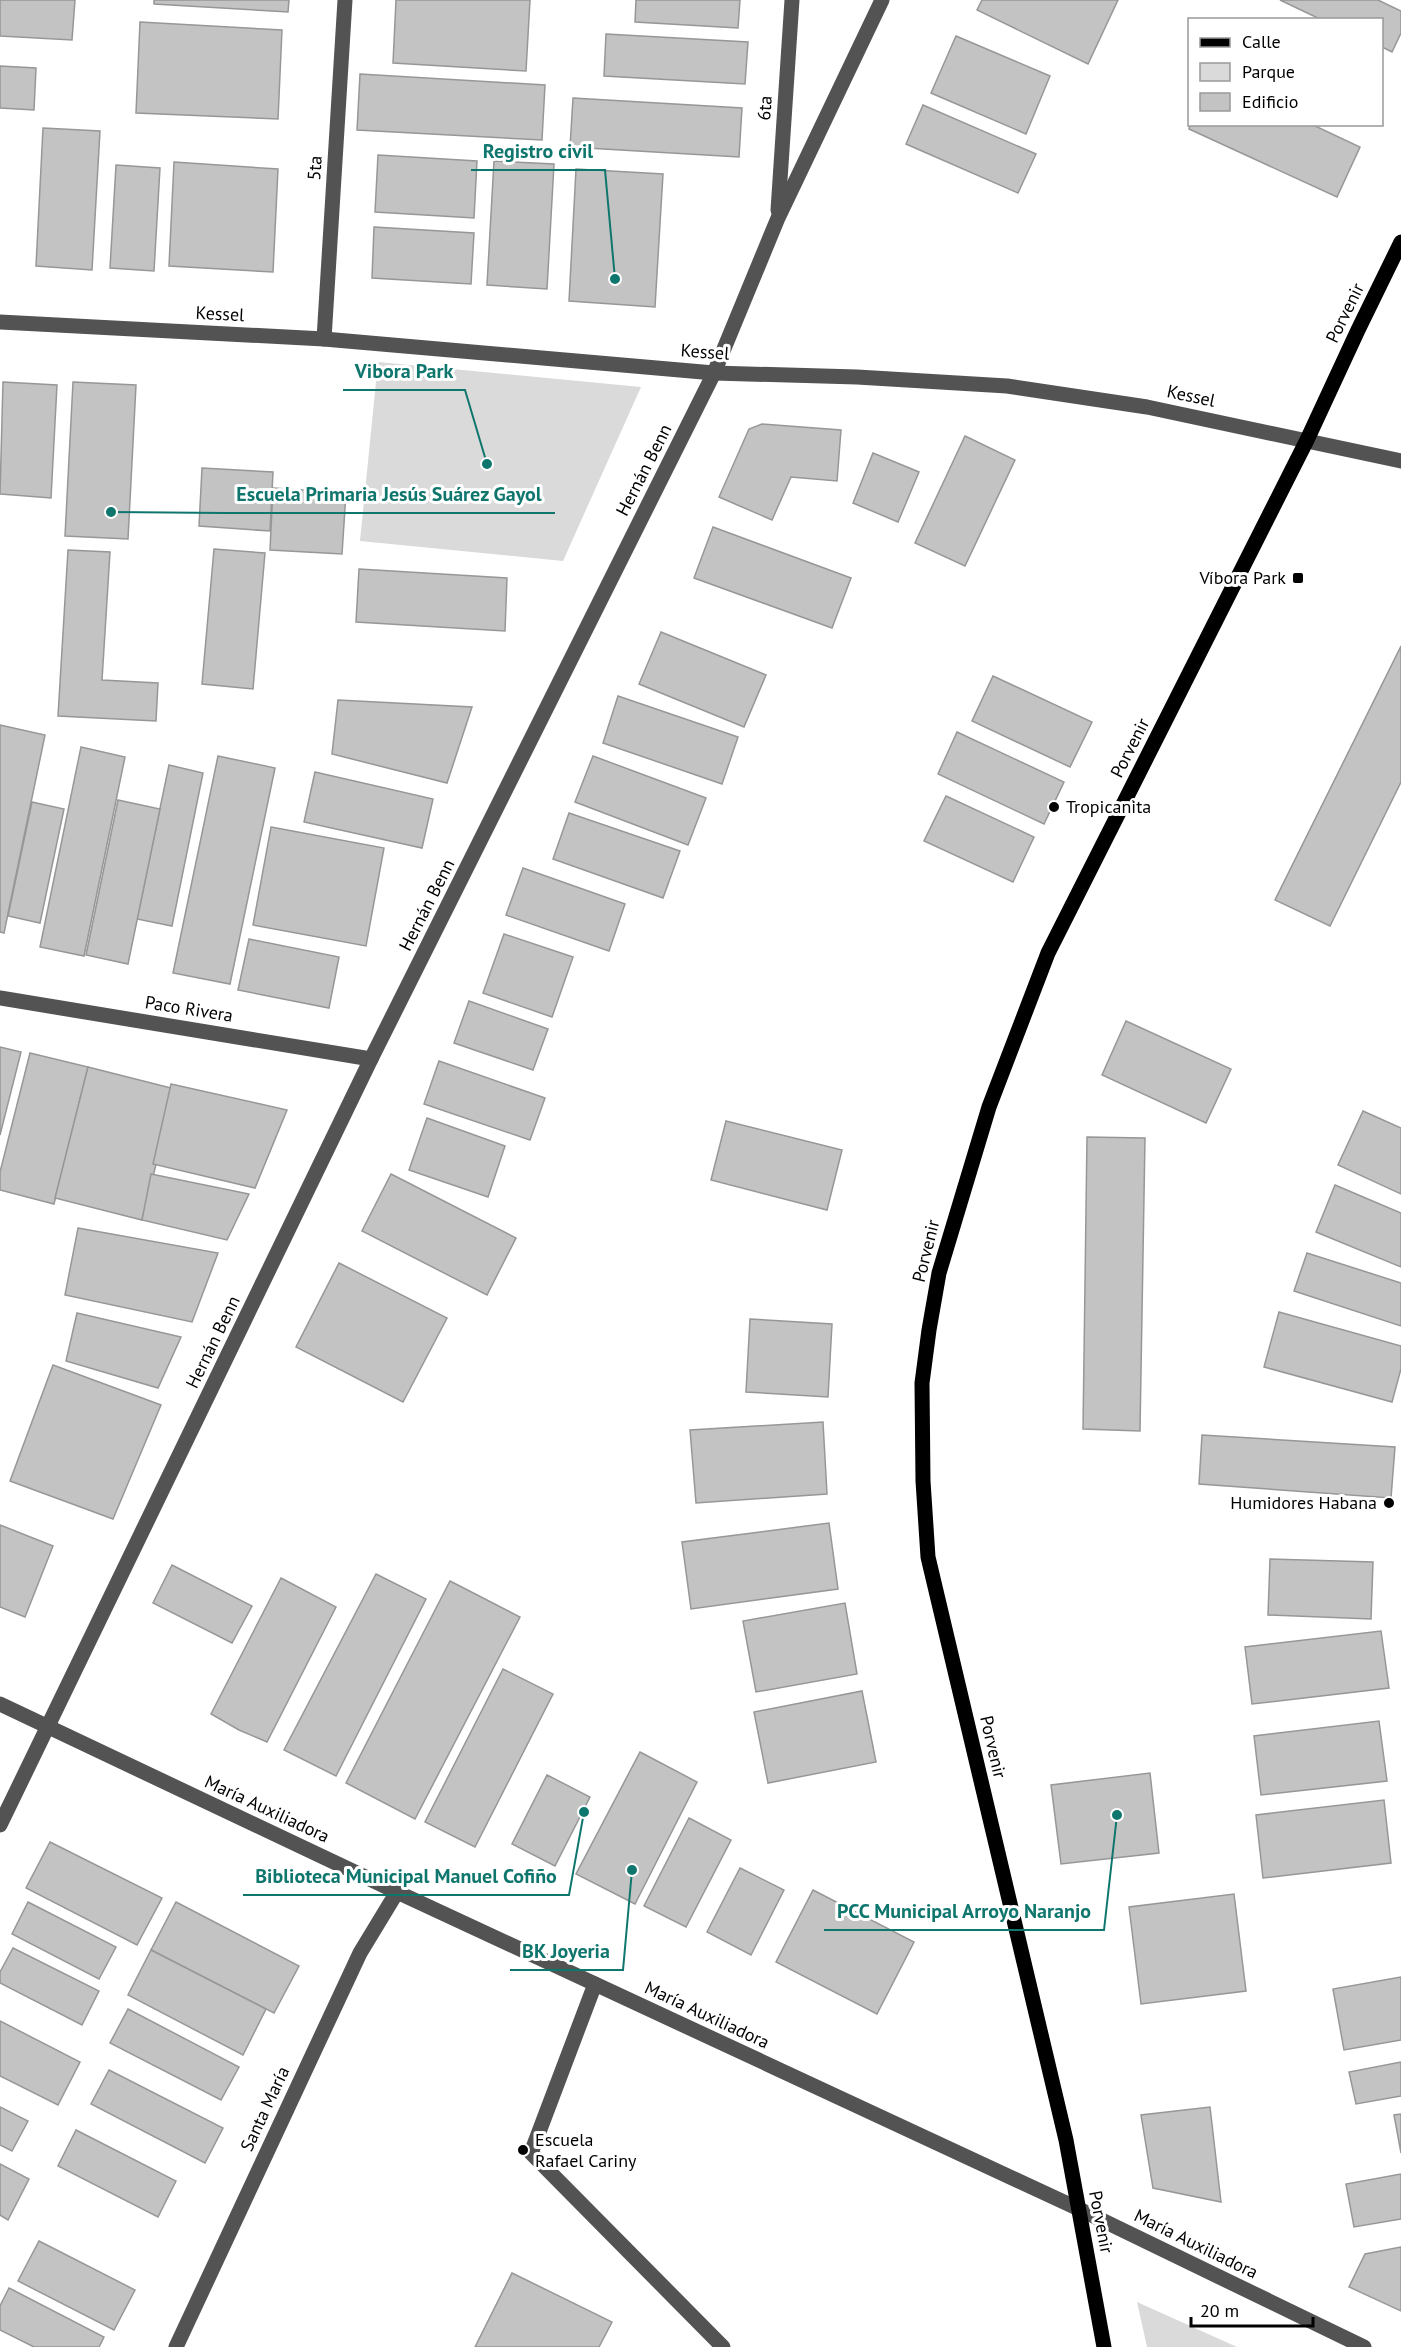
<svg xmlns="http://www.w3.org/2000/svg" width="1401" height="2347" font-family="'PT Sans',sans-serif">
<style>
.green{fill:#dadada}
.building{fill:#c3c3c3;stroke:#979797;stroke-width:1.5}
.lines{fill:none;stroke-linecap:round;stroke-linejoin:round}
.minor{stroke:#535353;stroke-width:15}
.major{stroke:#000;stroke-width:15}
.poi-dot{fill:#000;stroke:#fff;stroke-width:2}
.labels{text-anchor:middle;stroke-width:6;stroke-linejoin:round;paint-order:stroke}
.street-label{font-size:18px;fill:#000;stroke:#fff}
.poi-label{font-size:18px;fill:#000;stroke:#fff;text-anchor:end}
.leader{fill:none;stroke:#0f766e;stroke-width:2}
.callout-dot{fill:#0f766e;stroke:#fff;stroke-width:2}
.callout-label{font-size:20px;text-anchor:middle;font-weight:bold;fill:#0f766e;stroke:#fff;stroke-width:6;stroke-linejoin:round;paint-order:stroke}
</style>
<rect width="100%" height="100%" fill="#fff"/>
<g class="green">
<polygon points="378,362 641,387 563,561 360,541"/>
<polygon points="1137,2302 1237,2347 1147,2347"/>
</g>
<g class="building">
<polygon points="0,0 75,0 72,40 0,36"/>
<polygon points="154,0 289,0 288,12 154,4"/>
<polygon points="396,0 530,0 526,71 393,63"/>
<polygon points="636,0 740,0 738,28 635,22"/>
<polygon points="982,0 1118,0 1088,64 977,10"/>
<polygon points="1280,0 1378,0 1401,11 1401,33 1392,52 1382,47 1382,20 1322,20"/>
<polygon points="140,22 282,30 278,119 136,113"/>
<polygon points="606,34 748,42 745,84 604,76"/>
<polygon points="956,36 1050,76 1026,134 931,93"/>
<polygon points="0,66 36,68 34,110 0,108"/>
<polygon points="360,74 545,85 542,140 357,130"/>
<polygon points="573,98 742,108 739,157 570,147"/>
<polygon points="923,105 1036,154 1018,193 906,144"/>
<polygon points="1190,124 1311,124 1360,147 1337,197 1189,129"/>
<polygon points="43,128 100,131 92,270 36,266"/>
<polygon points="378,155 477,161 474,218 375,212"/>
<polygon points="494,161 554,164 547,289 487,285"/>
<polygon points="174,162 278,169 273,272 169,266"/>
<polygon points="116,165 160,168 154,271 110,268"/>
<polygon points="576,169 663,174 655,307 569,301"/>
<polygon points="374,227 474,233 471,284 372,278"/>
<polygon points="3,382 57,385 51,498 0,494"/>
<polygon points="73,382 136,385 128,539 65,536"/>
<polygon points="762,424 841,430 837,481 791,477 772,520 719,497 749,429"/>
<polygon points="965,436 1015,460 965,566 915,543"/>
<polygon points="873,453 919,472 898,522 853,503"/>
<polygon points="202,468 273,472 270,531 199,526"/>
<polygon points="273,488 346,493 342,554 270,550"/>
<polygon points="713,527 851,578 832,628 694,578"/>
<polygon points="214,549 265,553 253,689 202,684"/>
<polygon points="68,550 110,552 102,680 158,683 156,721 58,716"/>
<polygon points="359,569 507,578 505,631 356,622"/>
<polygon points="661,632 766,675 744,727 639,684"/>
<polygon points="1401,646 1401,782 1330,926 1275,900"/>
<polygon points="993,676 1092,722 1070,767 972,721"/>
<polygon points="618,696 738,737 722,784 603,743"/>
<polygon points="338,700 472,707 447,783 332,754"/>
<polygon points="0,725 45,735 4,933 0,932"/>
<polygon points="957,732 1064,782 1044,824 938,774"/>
<polygon points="81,747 125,757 84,956 40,947"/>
<polygon points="218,756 275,768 230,984 173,973"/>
<polygon points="593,756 706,798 688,845 575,802"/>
<polygon points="169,765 203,773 172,926 137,919"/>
<polygon points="315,772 433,799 422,848 304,822"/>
<polygon points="946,796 1034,837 1013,882 924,841"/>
<polygon points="118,800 160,809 128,964 86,955"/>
<polygon points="32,802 64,809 40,923 8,916"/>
<polygon points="569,813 680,851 663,898 553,859"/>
<polygon points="271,827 384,848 366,946 253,925"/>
<polygon points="523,868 625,904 609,951 506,915"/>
<polygon points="504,934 573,957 552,1017 483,993"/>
<polygon points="249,939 339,957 329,1008 238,990"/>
<polygon points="469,1001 548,1029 533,1070 454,1043"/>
<polygon points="1126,1021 1231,1069 1206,1123 1102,1075"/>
<polygon points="0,1047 21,1052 0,1135"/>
<polygon points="30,1053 88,1067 54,1204 0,1190 0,1172"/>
<polygon points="439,1061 545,1098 530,1140 424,1104"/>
<polygon points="88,1067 175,1089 142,1220 55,1198"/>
<polygon points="171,1084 287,1110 255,1188 153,1164"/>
<polygon points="1363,1111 1401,1128 1401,1194 1338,1165"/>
<polygon points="427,1118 505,1146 488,1197 409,1170"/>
<polygon points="726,1121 842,1150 827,1210 711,1180"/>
<polygon points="1087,1137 1145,1138 1140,1431 1083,1429"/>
<polygon points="151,1174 249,1194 227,1240 142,1220"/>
<polygon points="391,1174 516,1238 487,1295 362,1231"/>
<polygon points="1335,1185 1401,1213 1401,1267 1316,1232"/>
<polygon points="78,1228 218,1253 192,1322 65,1295"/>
<polygon points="1307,1253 1401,1283 1401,1326 1294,1291"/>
<polygon points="339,1263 447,1318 403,1402 296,1347"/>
<polygon points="1279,1312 1401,1346 1401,1369 1392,1402 1264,1367"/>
<polygon points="77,1313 181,1337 158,1388 66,1361"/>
<polygon points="750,1319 832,1324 828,1397 746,1392"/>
<polygon points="53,1365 161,1405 113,1519 10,1481"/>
<polygon points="823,1422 827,1494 696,1503 690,1430"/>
<polygon points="1202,1435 1395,1447 1391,1498 1199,1484"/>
<polygon points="829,1523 838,1589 691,1609 682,1542"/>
<polygon points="0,1525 53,1546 25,1617 0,1607"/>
<polygon points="1270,1559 1373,1562 1371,1619 1268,1615"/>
<polygon points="172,1565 252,1606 232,1643 153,1603"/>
<polygon points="376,1574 426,1599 336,1776 284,1750"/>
<polygon points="281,1578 336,1607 267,1742 239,1730 211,1714"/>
<polygon points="450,1581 520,1617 415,1819 346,1783"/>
<polygon points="845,1603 857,1674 756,1692 743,1621"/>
<polygon points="1381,1631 1389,1688 1252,1704 1245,1647"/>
<polygon points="503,1669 553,1694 475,1847 425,1822"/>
<polygon points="862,1691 876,1762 768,1783 754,1712"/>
<polygon points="1379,1721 1387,1781 1261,1795 1254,1736"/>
<polygon points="640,1752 697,1782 635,1904 576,1874"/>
<polygon points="1150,1773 1159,1853 1061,1864 1051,1785"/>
<polygon points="547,1775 590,1797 555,1866 512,1844"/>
<polygon points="1384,1800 1391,1863 1263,1878 1256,1815"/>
<polygon points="689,1818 731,1840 686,1927 644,1906"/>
<polygon points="50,1842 162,1898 137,1945 26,1888"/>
<polygon points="740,1868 784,1890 751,1955 707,1932"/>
<polygon points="813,1890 914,1942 877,2014 776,1962"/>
<polygon points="1234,1894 1246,1991 1141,2004 1129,1907"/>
<polygon points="28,1902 116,1947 99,1979 12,1934"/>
<polygon points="176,1902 299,1966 274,2013 151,1950"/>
<polygon points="13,1948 99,1991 82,2025 0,1983 0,1972"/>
<polygon points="151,1950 266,2009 243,2055 128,1995"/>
<polygon points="1401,1977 1401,2040 1344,2050 1333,1989"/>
<polygon points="128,2009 239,2067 221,2100 110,2043"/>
<polygon points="0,2021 80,2062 58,2105 0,2076"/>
<polygon points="1401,2062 1401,2096 1356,2104 1349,2072"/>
<polygon points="109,2070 223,2128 205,2163 91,2104"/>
<polygon points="0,2107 28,2121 12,2151 0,2145"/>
<polygon points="1210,2107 1221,2202 1153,2188 1141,2115"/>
<polygon points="1401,2114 1401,2153 1394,2115"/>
<polygon points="76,2130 176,2181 158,2217 58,2166"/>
<polygon points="0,2164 29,2179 8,2220 0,2215"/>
<polygon points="1401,2174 1401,2219 1354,2227 1346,2184"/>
<polygon points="39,2241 135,2290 114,2330 18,2281"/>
<polygon points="1401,2247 1401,2311 1349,2287 1365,2254"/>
<polygon points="512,2273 612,2322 599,2347 475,2347"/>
<polygon points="9,2288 104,2337 99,2347 34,2347 0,2330 0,2306"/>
</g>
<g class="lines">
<g class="minor">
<polyline points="778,210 792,0"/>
<polyline points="0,322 324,339 714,373 857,377 1007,386 1147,407 1401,461"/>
<polyline points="324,339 345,0"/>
<polyline points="0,998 371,1059"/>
<polyline points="0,1704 397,1892 1079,2209 1364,2347"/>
<polyline points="0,1825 371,1059 714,373 778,218 882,0"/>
<polyline points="595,1984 531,2153 723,2347"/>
<polyline points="176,2347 360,1953 397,1892"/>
</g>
<polyline class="major" points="1104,2347 1066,2140 928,1557 923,1481 922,1383 929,1330 939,1273 989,1107 1048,953 1307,440 1358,330 1401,242"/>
</g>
<g class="poi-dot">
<rect x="1292" y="572" width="12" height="12" rx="3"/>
<circle cx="1054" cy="807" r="6"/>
<circle cx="1389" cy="1503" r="6"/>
<circle cx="523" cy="2150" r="6"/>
</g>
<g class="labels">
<g class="street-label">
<text transform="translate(765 108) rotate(-86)" y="6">6ta</text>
<text transform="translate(315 168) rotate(-86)" y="6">5ta</text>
<text transform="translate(1345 313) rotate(-64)" y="6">Porvenir</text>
<text transform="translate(220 314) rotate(3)" y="6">Kessel</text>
<text transform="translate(705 352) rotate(4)" y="6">Kessel</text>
<text transform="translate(1191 396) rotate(12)" y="6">Kessel</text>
<text transform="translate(644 470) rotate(-63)" y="6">Hernán Benn</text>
<text transform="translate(1130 748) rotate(-63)" y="6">Porvenir</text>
<text transform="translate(427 905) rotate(-63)" y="6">Hernán Benn</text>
<text transform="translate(189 1009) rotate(9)" y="6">Paco Rivera</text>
<text transform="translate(926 1251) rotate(-76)" y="6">Porvenir</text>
<text transform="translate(213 1342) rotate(-64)" y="6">Hernán Benn</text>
<text transform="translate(993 1747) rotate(77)" y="6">Porvenir</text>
<text transform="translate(267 1809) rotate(25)" y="6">María Auxiliadora</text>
<text transform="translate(707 2015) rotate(25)" y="6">María Auxiliadora</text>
<text transform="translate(265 2109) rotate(-65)" y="6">Santa María</text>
<text transform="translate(1101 2222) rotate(79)" y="6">Porvenir</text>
<text transform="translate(1196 2244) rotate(26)" y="6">María Auxiliadora</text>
</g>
<g class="poi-label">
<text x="1286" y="584">Víbora Park</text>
<text x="1066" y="813" text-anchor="start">Tropicanita</text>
<text x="1377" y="1509">Humidores Habana</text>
<text x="535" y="2146" text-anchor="start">Escuela<tspan x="535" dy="21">Rafael Cariny</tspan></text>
</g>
</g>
<path class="leader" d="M615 279L605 170H471M487 464L465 390H343M111 512L224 513H555M584 1812L569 1895H243M1117 1815L1104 1930H824M632 1870L623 1970H510"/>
<g class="callout-dot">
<circle cx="615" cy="279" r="6"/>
<circle cx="487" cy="464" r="6"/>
<circle cx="111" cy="512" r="6"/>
<circle cx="584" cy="1812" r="6"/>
<circle cx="1117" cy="1815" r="6"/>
<circle cx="632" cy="1870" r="6"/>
</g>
<g class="callout-label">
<text x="538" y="158">Registro civil</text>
<text x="404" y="378">Vibora Park</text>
<text x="389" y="501">Escuela Primaria Jesús Suárez Gayol</text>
<text x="406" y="1883">Biblioteca Municipal Manuel Cofiño</text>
<text x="964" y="1918">PCC Municipal Arroyo Naranjo</text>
<text x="566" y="1958">BK Joyeria</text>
</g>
<rect x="1188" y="18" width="195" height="108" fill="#ffffff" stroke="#999999" stroke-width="1.5"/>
<rect x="1200" y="38" width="30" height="9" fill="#000000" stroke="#999999" stroke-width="1.5"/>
<text x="1242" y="48" font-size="18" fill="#000000">Calle</text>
<rect x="1200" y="63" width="30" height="18" fill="#dadada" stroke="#999999" stroke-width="1.5"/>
<text x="1242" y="78" font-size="18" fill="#000000">Parque</text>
<rect x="1200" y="93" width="30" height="18" fill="#c3c3c3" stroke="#999999" stroke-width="1.5"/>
<text x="1242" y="108" font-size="18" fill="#000000">Edificio</text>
<path d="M1191 2317v9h122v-9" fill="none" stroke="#000000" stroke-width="3"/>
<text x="1200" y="2317" font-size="18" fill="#000000" stroke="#ffffff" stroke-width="4.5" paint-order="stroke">20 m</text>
</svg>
